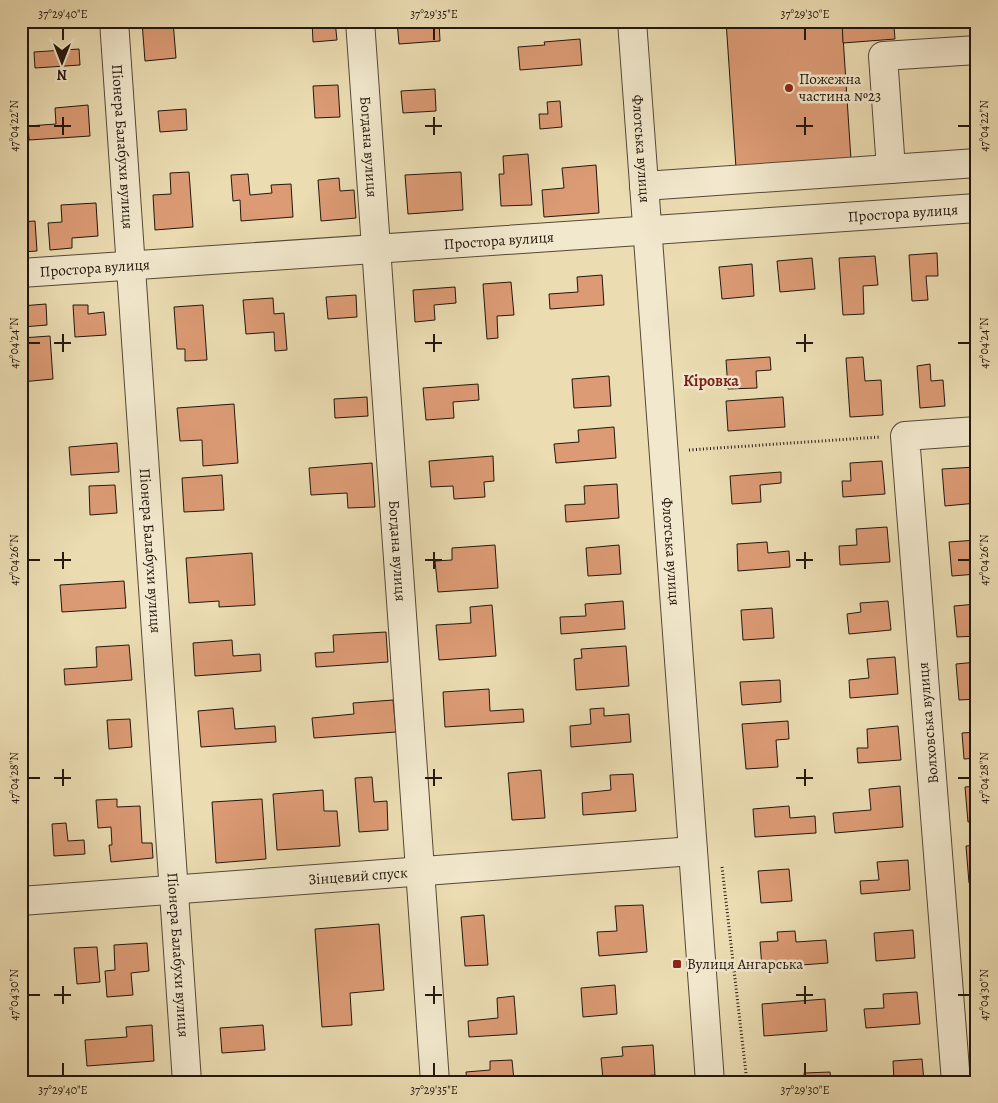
<svg xmlns="http://www.w3.org/2000/svg" width="998" height="1103" font-family="Alegreya,serif">
<style>
.building{fill:#dc9b75;stroke:#22170d}
.lines{fill:none;stroke-linecap:round;stroke-linejoin:round}
.minor-casing{stroke:#544836;stroke-width:30}
.path{stroke:#22170d;stroke-width:3;stroke-dasharray:1 2.5;stroke-linecap:butt}
.minor{stroke:#f2e8cd;stroke-width:28}
.ticks{fill:none;stroke:#22170d;stroke-width:2}
.poi-dot{fill:#8f2418;stroke:#f2e8cd;stroke-width:2}
.labels{text-anchor:middle;stroke-width:5;stroke-linejoin:round;paint-order:stroke}
.poi-label{font-size:15px;fill:#22170d;stroke:#f2e8cd;text-anchor:start}
.street-label{font-size:15px;fill:#22170d;stroke:#f2e8cd}
.neighbourhood-label{font-size:16px;font-weight:bold;fill:#7a1f14;stroke:#f2e8cd}
.neatline{fill:none;stroke:#22170d;stroke-width:2}
.ticks-label{font-size:12px;text-anchor:middle;fill:#22170d}
</style>
<rect width="100%" height="100%" fill="#ebdcb2"/>
<filter id="stains"><feTurbulence type="fractalNoise" baseFrequency=".004" numOctaves="4"/><feColorMatrix values="0 0 0 0 .2 0 0 0 0 .09 0 0 0 0 .02 0 0 0 .5 -.17"/></filter>
<radialGradient id="worn" r=".72"><stop offset=".6" stop-color="#630" stop-opacity="0"/><stop offset="1" stop-color="#630" stop-opacity=".3"/></radialGradient>
<g class="building">
<polygon points="173,21 176,58 145,61 142,22"/>
<polygon points="312,21 335,21 337,40 313,42"/>
<polygon points="397,21 439,21 440,41 399,44"/>
<polygon points="726,21 842,21 851,160 736,168"/>
<polygon points="842,21 970,21 894,27 895,39 843,43"/>
<polygon points="580,39 582,65 520,70 518,47 545,45 544,42"/>
<polygon points="79,49 80,65 35,68 34,52"/>
<polygon points="338,85 340,117 315,118 313,86"/>
<polygon points="435,89 436,111 403,113 401,91"/>
<polygon points="560,101 562,127 540,129 539,114 548,114 547,102"/>
<polygon points="88,105 90,136 29,140 28,126 56,124 55,108"/>
<polygon points="186,109 187,130 160,132 158,111"/>
<polygon points="528,154 532,205 501,206 499,174 504,174 503,156"/>
<polygon points="596,165 599,213 544,217 542,190 564,188 562,168"/>
<polygon points="189,172 193,227 155,230 153,195 171,194 170,173"/>
<polygon points="461,172 463,210 408,214 405,175"/>
<polygon points="248,174 250,195 272,193 271,185 291,184 293,217 241,221 240,200 233,201 231,175"/>
<polygon points="339,178 340,191 354,190 356,218 321,221 318,180"/>
<polygon points="96,203 98,236 72,238 72,248 50,250 48,223 62,222 61,205"/>
<polygon points="35,221 37,251 21,252 21,222"/>
<polygon points="974,247 977,247 977,282"/>
<polygon points="937,253 938,276 926,276 928,300 912,301 909,255"/>
<polygon points="875,256 878,285 863,286 864,314 843,315 839,258"/>
<polygon points="812,258 815,289 780,292 777,261"/>
<polygon points="752,264 754,296 722,299 719,267"/>
<polygon points="602,275 604,305 550,309 549,294 578,292 577,277"/>
<polygon points="511,282 514,315 497,316 498,338 487,339 483,284"/>
<polygon points="455,287 456,303 434,305 435,320 415,322 413,290"/>
<polygon points="356,295 357,317 328,319 326,297"/>
<polygon points="273,298 274,314 284,313 287,350 275,351 274,332 246,334 243,300"/>
<polygon points="46,304 47,325 23,327 21,306"/>
<polygon points="73,305 88,305 88,314 104,312 106,335 75,337"/>
<polygon points="203,305 207,360 185,361 185,349 177,349 174,307"/>
<polygon points="50,336 53,379 21,382 21,338"/>
<polygon points="770,357 771,370 756,371 757,388 728,389 726,360"/>
<polygon points="863,357 865,381 881,380 883,415 850,417 846,358"/>
<polygon points="930,364 931,381 943,380 945,406 920,408 917,366"/>
<polygon points="609,376 611,406 574,408 572,379"/>
<polygon points="478,384 479,400 453,402 454,418 426,420 423,388"/>
<polygon points="367,397 368,416 335,418 334,399"/>
<polygon points="783,397 785,427 728,431 726,401"/>
<polygon points="234,404 238,463 203,466 202,440 180,441 177,408"/>
<polygon points="614,427 616,458 556,463 554,444 579,442 578,430"/>
<polygon points="117,443 119,472 71,475 69,447"/>
<polygon points="493,456 494,481 484,482 485,497 454,499 453,486 431,487 429,461"/>
<polygon points="882,461 885,494 843,497 842,481 851,481 850,463"/>
<polygon points="372,463 375,507 348,508 347,493 311,495 309,468"/>
<polygon points="976,467 977,503 945,506 942,469"/>
<polygon points="781,472 781,483 760,485 761,502 732,504 730,476"/>
<polygon points="222,475 224,510 184,512 182,478"/>
<polygon points="617,484 619,518 566,522 565,505 585,504 584,486"/>
<polygon points="115,485 117,513 90,515 89,486"/>
<polygon points="887,527 890,562 840,565 839,546 857,545 856,529"/>
<polygon points="977,540 977,574 952,576 949,542"/>
<polygon points="767,542 768,553 789,551 790,567 738,571 737,544"/>
<polygon points="495,545 498,588 438,592 435,561 452,560 452,548"/>
<polygon points="619,545 621,574 588,576 586,548"/>
<polygon points="252,553 255,605 219,607 219,601 189,603 186,558"/>
<polygon points="124,581 126,608 62,612 60,585"/>
<polygon points="623,601 625,629 561,634 560,617 586,616 585,604"/>
<polygon points="888,601 891,630 849,634 847,614 861,612 860,603"/>
<polygon points="977,604 977,636 957,637 954,606"/>
<polygon points="492,605 496,656 439,660 436,625 471,623 470,607"/>
<polygon points="772,608 774,638 743,640 741,610"/>
<polygon points="386,632 388,662 316,667 315,653 334,652 333,635"/>
<polygon points="232,640 233,656 260,654 261,671 195,676 193,643"/>
<polygon points="129,645 132,680 65,685 64,669 97,667 96,647"/>
<polygon points="626,646 629,686 576,690 574,659 582,658 581,649"/>
<polygon points="895,657 898,694 850,698 849,680 869,678 867,659"/>
<polygon points="977,662 977,699 959,700 956,664"/>
<polygon points="780,680 781,702 742,705 740,682"/>
<polygon points="489,689 490,711 523,709 524,722 445,727 443,692"/>
<polygon points="393,700 396,732 314,738 312,718 354,714 353,703"/>
<polygon points="233,708 235,729 275,726 276,742 201,747 198,711"/>
<polygon points="604,708 604,716 629,714 631,742 571,747 570,726 591,724 590,709"/>
<polygon points="130,719 132,747 109,749 107,720"/>
<polygon points="788,721 789,739 776,740 778,767 746,769 742,724"/>
<polygon points="898,726 901,760 858,763 857,748 868,748 867,729"/>
<polygon points="977,732 977,758 964,759 962,733"/>
<polygon points="541,770 545,818 512,820 508,773"/>
<polygon points="633,774 636,811 583,815 582,793 611,790 610,775"/>
<polygon points="372,777 374,802 387,801 388,830 359,832 355,778"/>
<polygon points="900,786 903,827 835,833 833,813 871,810 869,789"/>
<polygon points="977,786 977,821 968,822 965,787"/>
<polygon points="323,790 324,811 337,811 340,846 277,850 273,794"/>
<polygon points="117,799 117,807 140,806 142,843 152,843 153,858 111,862 109,845 112,845 111,827 98,828 96,800"/>
<polygon points="262,799 266,859 216,863 212,802"/>
<polygon points="789,806 790,818 815,816 816,833 755,837 753,809"/>
<polygon points="66,823 68,841 84,840 85,854 54,856 52,824"/>
<polygon points="977,845 977,882 969,883 966,846"/>
<polygon points="908,860 910,890 861,894 860,881 879,880 877,862"/>
<polygon points="789,869 792,901 761,903 758,871"/>
<polygon points="643,905 647,952 599,956 597,932 617,931 615,906"/>
<polygon points="970,906 977,906 977,944 973,944"/>
<polygon points="484,915 488,965 465,966 461,917"/>
<polygon points="379,924 384,990 350,993 352,1025 322,1027 315,929"/>
<polygon points="913,930 915,958 876,961 874,933"/>
<polygon points="795,931 796,942 826,940 828,963 762,968 760,942 778,941 777,932"/>
<polygon points="147,943 149,971 131,973 133,995 107,997 105,971 115,970 114,945"/>
<polygon points="97,947 100,982 77,984 74,948"/>
<polygon points="615,985 617,1014 583,1017 581,988"/>
<polygon points="917,992 920,1024 866,1028 864,1009 884,1008 883,994"/>
<polygon points="514,996 517,1034 469,1037 468,1021 498,1018 497,998"/>
<polygon points="825,999 827,1031 764,1036 762,1004"/>
<polygon points="152,1025 154,1061 87,1066 85,1040 127,1037 126,1027"/>
<polygon points="263,1025 265,1050 222,1053 220,1028"/>
<polygon points="653,1045 655,1075 603,1079 601,1058 623,1056 622,1047"/>
<polygon points="922,1059 924,1082 873,1082 894,1080 893,1061"/>
<polygon points="512,1060 514,1080 505,1080 505,1082 467,1082 466,1072 490,1070 490,1061"/>
<polygon points="830,1072 831,1082 805,1082 804,1073"/>
<polygon points="407,1078 407,1082 374,1082 374,1080"/>
</g>
<g class="lines">
<g class="minor-casing">
<g id="minor">
<path id="s1" d="M114,21L187,1082"/>
<path id="s2" d="M360,21L435,1082"/>
<path id="s3" d="M632,21L710,1082"/>
<polyline points="891,169 883,56 977,50"/>
<polyline points="644,186 977,163"/>
<path id="s4" d="M21,273L977,208"/>
<path id="s5" d="M21,901L693,851"/>
<polyline points="956,1082 905,436 977,431"/>
</g>
</g>
<g class="path">
<polyline points="689,450 880,437"/>
<polyline points="722,867 747,1082"/>
</g>
<use href="#minor" class="minor"/>
</g>
<path class="ticks" d="M63,28V40M434,28V40M805,28V40M63,117V135M434,117V135M805,117V135M28,126H40M54,126H71M425,126H442M796,126H813M958,126H970M63,334V352M434,334V352M805,334V352M28,343H40M54,343H71M425,343H442M796,343H813M958,343H970M63,552V569M434,552V569M805,552V569M28,560H40M54,560H71M425,560H442M796,560H813M958,560H970M63,769V786M434,769V786M805,769V786M28,778H40M54,778H71M425,778H442M796,778H813M958,778H970M63,986V1004M434,986V1004M805,986V1004M28,995H40M54,995H71M425,995H442M796,995H813M958,995H970M63,1063V1076M434,1063V1076M805,1063V1076"/>
<g class="poi-dot">
<circle cx="789" cy="88" r="5"/>
<rect x="672" y="959" width="10" height="10" rx="2.5"/>
</g>
<g class="labels">
<g class="poi-label">
<text x="799" y="84">Пожежна<tspan x="799" dy="17">частина №23</tspan></text>
<text x="687" y="969">Вулиця Ангарська</text>
</g>
<g class="street-label">
<text dy="5" stroke="none"><textPath href="#s1" startOffset="126">Піонера Балабухи вулиця</textPath></text>
<text dy="5" stroke="none"><textPath href="#s2" startOffset="126">Богдана вулиця</textPath></text>
<text dy="5" stroke="none"><textPath href="#s3" startOffset="128">Флотська вулиця</textPath></text>
<text dy="5" stroke="none"><textPath href="#s4" startOffset="884">Простора вулиця</textPath></text>
<text dy="5" stroke="none"><textPath href="#s4" startOffset="479">Простора вулиця</textPath></text>
<text dy="5" stroke="none"><textPath href="#s4" startOffset="74">Простора вулиця</textPath></text>
<text dy="5" stroke="none"><textPath href="#s2" startOffset="531">Богдана вулиця</textPath></text>
<text dy="5" stroke="none"><textPath href="#s1" startOffset="531">Піонера Балабухи вулиця</textPath></text>
<text dy="5" stroke="none"><textPath href="#s3" startOffset="532">Флотська вулиця</textPath></text>
<text transform="translate(928 723) rotate(-95)" y="5">Волховська вулиця</text>
<text dy="5" stroke="none"><textPath href="#s5" startOffset="338">Зінцевий спуск</textPath></text>
<text dy="5" stroke="none"><textPath href="#s1" startOffset="936">Піонера Балабухи вулиця</textPath></text>
</g>
<g class="neighbourhood-label">
<text x="711" y="386">Кіровка</text>
</g>
</g>
<rect width="998" height="1103" fill="none" stroke="#ebdcb2" stroke-width="55"/>
<g transform="translate(62 62) rotate(180)" stroke="#f2e8cd" stroke-width="4" paint-order="stroke">
<path d="M0-4L9 19L0 12L-9 19Z" fill="#22170d"/>
<text y="-8" font-size="14" font-weight="bold" text-anchor="middle" fill="#22170d">N</text>
</g>
<rect x="28" y="28" width="942" height="1048" class="neatline"/>
<g class="ticks-label">
<text x="63" y="18">37°29'40"E</text>
<text x="434" y="18">37°29'35"E</text>
<text x="805" y="18">37°29'30"E</text>
<text transform="translate(984 126) rotate(-90)" y="4">47°04'22"N</text>
<text transform="translate(14 126) rotate(-90)" y="4">47°04'22"N</text>
<text transform="translate(984 343) rotate(-90)" y="4">47°04'24"N</text>
<text transform="translate(14 343) rotate(-90)" y="4">47°04'24"N</text>
<text transform="translate(984 560) rotate(-90)" y="4">47°04'26"N</text>
<text transform="translate(14 560) rotate(-90)" y="4">47°04'26"N</text>
<text transform="translate(984 778) rotate(-90)" y="4">47°04'28"N</text>
<text transform="translate(14 778) rotate(-90)" y="4">47°04'28"N</text>
<text transform="translate(984 995) rotate(-90)" y="4">47°04'30"N</text>
<text transform="translate(14 995) rotate(-90)" y="4">47°04'30"N</text>
<text x="63" y="1094">37°29'40"E</text>
<text x="434" y="1094">37°29'35"E</text>
<text x="805" y="1094">37°29'30"E</text>
</g>
<rect width="100%" height="100%" filter="url(#stains)"/>
<rect width="100%" height="100%" fill="url(#worn)"/>
</svg>
